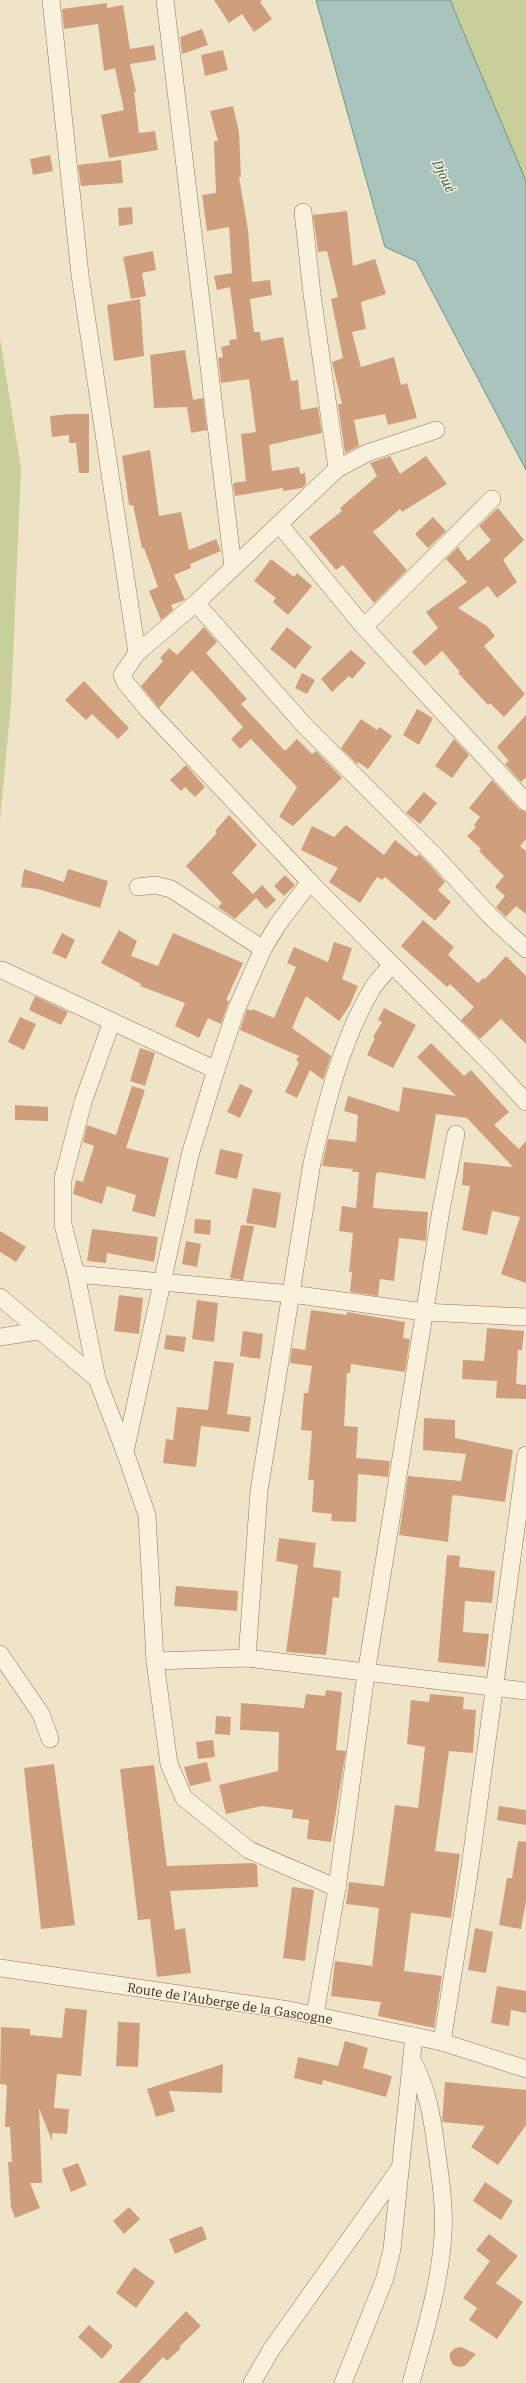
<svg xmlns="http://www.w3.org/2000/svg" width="526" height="2383" font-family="'IBM Plex Serif',serif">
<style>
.green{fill:#c9cf9b}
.water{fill:#a9c4bc;stroke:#6f938a}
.building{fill:#cf9f7d}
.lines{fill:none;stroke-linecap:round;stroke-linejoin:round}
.minor-casing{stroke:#8d765c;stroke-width:18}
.minor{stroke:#faf1dc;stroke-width:17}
.labels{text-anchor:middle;stroke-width:3;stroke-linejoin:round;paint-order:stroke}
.street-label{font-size:13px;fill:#3d2e20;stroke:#f7eed8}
.water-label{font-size:14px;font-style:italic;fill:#2f5d5a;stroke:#f7eed8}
</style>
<rect width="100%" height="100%" fill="#f0e4c8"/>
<g class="green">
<polygon points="450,0 526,0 526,181"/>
<polygon points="0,338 21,469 11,704 0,820"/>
</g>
<polygon class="water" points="316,0 450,0 526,181 526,470 416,261 385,247"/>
<g class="building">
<polygon points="214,0 262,0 260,2 272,19 254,32 242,14 229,23"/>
<polygon points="107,3 107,8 123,5 130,49 154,45 156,60 130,64 136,92 134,92 139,133 155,131 158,150 109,158 101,115 124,110 115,68 104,71 98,24 64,29 62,9"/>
<polygon points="202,29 208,45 182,54 180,37"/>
<polygon points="223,50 228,70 205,76 201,55"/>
<polygon points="233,106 239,132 241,177 239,177 248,230 252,282 270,280 272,295 250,299 254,332 260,332 261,341 283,337 291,381 298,380 301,410 318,407 322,433 269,445 272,471 299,467 300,474 305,473 306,484 302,488 283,491 283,488 235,496 233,483 246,481 241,434 256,432 249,379 221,383 218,358 223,357 221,347 230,345 229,340 237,339 230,287 217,290 214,276 232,273 229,227 207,231 202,195 216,193 214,141 218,141 210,111"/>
<polygon points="50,155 53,171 33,175 30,159"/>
<polygon points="121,160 123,183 81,186 78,165"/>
<polygon points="132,207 133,224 119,226 118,208"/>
<polygon points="347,211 353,266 375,259 386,294 361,302 366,329 352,332 361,367 394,357 401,385 407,383 417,418 388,425 385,414 354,420 359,446 345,453 338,404 342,404 332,362 343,358 331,299 338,297 327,251 318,252 313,215"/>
<polygon points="153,251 156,270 142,273 146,296 131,299 123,257"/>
<polygon points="140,299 144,356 114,361 107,305"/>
<polygon points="185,350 193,400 203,398 207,430 191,433 187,407 154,408 150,355"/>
<polygon points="69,414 89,414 89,473 79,473 76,443 69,443 69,435 52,437 50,416"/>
<polygon points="150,450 159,516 181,512 189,550 216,539 221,551 190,564 191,568 174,575 185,600 171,605 173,610 161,620 149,591 158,587 144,548 142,548 133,505 129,505 122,456"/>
<polygon points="390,456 400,474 426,456 447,484 402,512 400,509 373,532 407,570 374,603 343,565 336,570 309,537 342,511 340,508 377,476 370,463"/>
<polygon points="498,508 524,540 503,560 517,582 497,598 488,586 458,608 487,626 495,636 484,646 525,694 504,717 490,703 488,705 458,673 460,672 442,651 425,666 412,652 438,628 426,612 467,582 446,559 458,547 468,561 491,540 479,526"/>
<polygon points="433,517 446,531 428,548 415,534"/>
<polygon points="271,559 294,577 297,573 312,586 288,615 273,602 276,598 254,581"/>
<polygon points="204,627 217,642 206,653 247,699 241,704 258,722 285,751 297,739 312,754 316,751 342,778 293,826 279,817 297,787 251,739 240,749 231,739 243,727 192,670 159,708 141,686 163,661 160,658 169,648 177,655"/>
<polygon points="287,627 312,647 295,669 270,649"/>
<polygon points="351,650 366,663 352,679 349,676 332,692 321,679"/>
<polygon points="302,673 315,680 307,694 295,688"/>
<polygon points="84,681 129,728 118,739 92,714 86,720 65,700"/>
<polygon points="417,709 433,718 419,745 403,735"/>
<polygon points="526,715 526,779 525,778 521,782 505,764 509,761 497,747"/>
<polygon points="361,719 377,730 380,727 392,736 368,769 358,762 357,764 341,748"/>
<polygon points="454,739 469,755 452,778 435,766"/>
<polygon points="186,765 205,787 195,797 185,787 181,791 170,780"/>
<polygon points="492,780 519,809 526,812 526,839 520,846 526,851 526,914 516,906 506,917 496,907 505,896 495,887 504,876 479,851 481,849 467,836 476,827 474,825 480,817 469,808"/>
<polygon points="424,792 437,803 420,824 406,813"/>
<polygon points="229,815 257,845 232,873 253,894 262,885 276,900 266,909 256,898 235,919 218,907 222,903 186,866 217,833 215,831"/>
<polygon points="346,825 384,855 395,840 416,857 419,854 430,865 445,882 438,890 451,902 435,921 385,877 382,880 377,877 360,903 329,882 338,868 301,850 312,826 334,837"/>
<polygon points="24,869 64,882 68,869 108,881 100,908 38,889 21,887"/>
<polygon points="285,875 295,885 284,896 274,886"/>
<polygon points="423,920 454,947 448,955 478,983 483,978 485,979 506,956 526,976 526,1044 501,1019 480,1039 461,1020 474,1007 450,984 447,987 401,946"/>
<polygon points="119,930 137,941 131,956 158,966 173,933 243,963 226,1000 229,1001 221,1024 208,1018 199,1038 175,1026 185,1003 140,986 141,984 101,963"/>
<polygon points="62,933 75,940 66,959 52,953"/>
<polygon points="334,942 352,948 342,979 358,986 350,1005 339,1021 306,996 292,1028 331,1056 323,1080 310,1070 297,1098 285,1092 299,1062 296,1060 299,1056 240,1030 247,1009 252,1011 253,1009 274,1018 296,967 287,963 294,947 328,962"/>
<polygon points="35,996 68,1012 61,1025 29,1010"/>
<polygon points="384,1008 416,1025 393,1068 367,1055 375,1038 373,1037 382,1022 378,1020"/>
<polygon points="20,1017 36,1024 24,1050 8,1042"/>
<polygon points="431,1043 464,1076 471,1070 509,1112 494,1125 519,1149 526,1141 526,1283 501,1274 520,1217 492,1211 487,1235 462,1230 470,1186 462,1185 464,1162 513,1167 467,1118 436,1114 425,1179 379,1172 376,1174 373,1208 428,1212 426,1241 399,1238 394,1281 380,1279 378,1296 350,1292 352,1272 349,1272 353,1233 339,1231 342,1206 356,1208 359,1172 352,1172 353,1169 322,1166 328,1139 356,1142 358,1115 344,1111 348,1096 399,1112 403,1087 456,1096 417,1057"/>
<polygon points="140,1048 155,1053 145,1086 130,1081"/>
<polygon points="240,1084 253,1090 240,1118 227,1112"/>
<polygon points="132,1086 145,1090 126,1148 169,1158 155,1217 132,1211 136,1195 107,1186 102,1204 73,1194 76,1180 83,1182 94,1146 83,1142 87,1125 116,1135"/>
<polygon points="15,1105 48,1107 48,1121 15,1120"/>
<polygon points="220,1149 243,1154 237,1179 215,1174"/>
<polygon points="253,1188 281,1193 276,1228 246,1223"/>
<polygon points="195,1219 211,1220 210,1235 194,1233"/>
<polygon points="241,1225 254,1226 243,1280 230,1278"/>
<polygon points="92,1229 158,1237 154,1262 107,1253 106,1263 87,1261"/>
<polygon points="0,1231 26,1247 16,1262 0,1252"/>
<polygon points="186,1241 201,1244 197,1267 182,1264"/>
<polygon points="119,1295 143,1298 139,1334 114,1331"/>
<polygon points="197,1300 218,1303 214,1342 192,1339"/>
<polygon points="311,1310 347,1315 347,1312 405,1322 403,1338 410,1339 405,1372 351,1364 350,1373 347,1373 344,1426 358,1427 356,1458 390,1461 388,1477 358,1474 356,1522 331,1521 332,1514 312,1512 314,1480 308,1480 312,1431 301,1430 304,1393 308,1393 312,1366 290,1363 292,1348 305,1350"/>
<polygon points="487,1328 524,1331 522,1350 518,1350 516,1384 526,1385 526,1399 496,1398 497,1381 462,1379 463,1360 484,1361"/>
<polygon points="243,1331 263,1334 260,1359 240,1356"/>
<polygon points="166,1335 186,1337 184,1352 164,1349"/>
<polygon points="214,1361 234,1363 227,1414 251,1417 249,1432 201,1426 196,1467 163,1463 166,1439 173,1440 177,1407 208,1410"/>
<polygon points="424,1418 455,1420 455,1438 513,1450 505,1502 454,1495 452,1497 448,1542 399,1535 408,1476 461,1481 466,1454 423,1450"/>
<polygon points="279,1538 316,1543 313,1567 341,1571 339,1598 333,1597 326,1655 286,1652 298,1565 276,1561"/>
<polygon points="447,1555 460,1556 459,1567 495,1571 492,1603 465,1601 463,1632 489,1634 485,1667 438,1662"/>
<polygon points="176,1586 238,1591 237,1611 174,1606"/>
<polygon points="326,1690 342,1692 336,1750 346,1751 331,1842 307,1839 309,1820 292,1818 293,1810 262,1806 226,1814 219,1785 278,1771 279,1732 240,1730 241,1703 304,1708 306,1694 325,1696"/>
<polygon points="430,1694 464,1697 463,1709 476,1710 473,1753 449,1751 435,1851 460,1854 451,1918 411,1913 404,1971 442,1976 434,2028 378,2016 381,2002 331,1996 335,1961 372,1966 379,1908 346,1904 349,1882 384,1886 395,1805 418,1808 425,1747 407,1744 411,1700 429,1702"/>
<polygon points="216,1716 231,1717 230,1735 215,1734"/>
<polygon points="213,1740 215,1757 198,1759 196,1742"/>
<polygon points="207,1762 211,1781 190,1786 184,1767"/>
<polygon points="54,1764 75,1925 41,1929 24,1768"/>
<polygon points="154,1765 167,1866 253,1863 257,1865 258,1887 170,1891 175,1930 185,1928 191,1973 157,1977 150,1919 138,1920 120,1769"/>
<polygon points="499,1806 526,1810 526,1825 497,1820"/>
<polygon points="518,1841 526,1842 526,1901 521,1929 499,1925 507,1878 512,1878"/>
<polygon points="292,1887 314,1890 305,1961 283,1958"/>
<polygon points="475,1928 493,1932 486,1973 468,1970"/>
<polygon points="497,1986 526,1991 526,2013 511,2010 509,2026 491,2023"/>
<polygon points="65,2008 87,2010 81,2076 57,2074 54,2108 69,2109 67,2134 52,2133 52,2141 39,2108 42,2183 30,2183 40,2208 15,2218 11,2207 8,2162 12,2162 10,2127 5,2127 7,2085 0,2084 1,2027 30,2029 30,2035 62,2038"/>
<polygon points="118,2022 140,2023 138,2067 116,2066"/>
<polygon points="345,2041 368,2048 363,2068 392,2076 386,2097 323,2080 322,2085 294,2078 298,2057 338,2066"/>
<polygon points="223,2064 222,2093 169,2091 175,2111 156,2117 147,2089"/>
<polygon points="445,2082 526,2090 526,2125 498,2165 471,2147 485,2126 442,2122"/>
<polygon points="78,2163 87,2185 71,2192 62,2169"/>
<polygon points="485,2182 513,2201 501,2220 473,2201"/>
<polygon points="129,2207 140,2219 124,2234 113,2221"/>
<polygon points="202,2226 207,2239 175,2254 169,2239"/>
<polygon points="489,2234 518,2256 496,2283 523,2302 497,2339 469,2320 477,2308 463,2298 490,2261 476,2250"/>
<polygon points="134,2267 155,2282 136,2308 116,2293"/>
<polygon points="186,2311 201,2326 179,2347 181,2348 167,2361 163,2357 139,2383 118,2383"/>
<polygon points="89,2325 113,2346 102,2359 78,2337"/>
<polygon points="461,2347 476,2354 465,2366 459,2367 453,2365 450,2359 450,2353 455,2348"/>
</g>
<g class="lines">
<g class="minor-casing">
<g id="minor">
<polyline points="51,0 80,275 137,653"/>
<polyline points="165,0 233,567"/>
<polyline points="303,212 312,294 337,469"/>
<polyline points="436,430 367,453 337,469 196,603 137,653 122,675 125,682 148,710 310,882 491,1064 526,1102"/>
<polyline points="279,524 364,627 526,802"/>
<polyline points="196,603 305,726 437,858 491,917 526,949"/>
<polyline points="364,627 492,499"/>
<polyline points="310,882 278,924 263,949 236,1010 216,1070 190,1155 125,1452 147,1515 155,1661 169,1764 184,1798 249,1850 337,1888"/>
<polyline points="138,887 155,885 171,889 263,949"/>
<polyline points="2,970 216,1070"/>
<polyline points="112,1021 83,1102 63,1179 63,1225 76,1274 97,1379 125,1452"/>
<polyline points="76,1274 291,1294 424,1312 526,1317"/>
<polyline points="0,1297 97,1379"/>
<polyline points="0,1337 38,1331"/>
<polyline points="0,1654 41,1714 50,1739"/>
<path d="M247,1658L259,1491L312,1163C326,1105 341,1041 372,989C377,981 385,973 391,965"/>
<polyline points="155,1661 247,1658 526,1691"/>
<polyline points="0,1968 289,2010 442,2042 526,2069"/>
<polyline points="315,2015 337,1888 366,1674 441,1210 456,1134"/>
<polyline points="442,2042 470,1867 526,1455"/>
<polyline points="252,2383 271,2350 400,2168"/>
<polyline points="343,2383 385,2278 392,2249 414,2036"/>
<path d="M411,2383C424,2335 440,2285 443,2235C445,2206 440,2175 436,2147C432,2116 427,2087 412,2060"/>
</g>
</g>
<use href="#minor" class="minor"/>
</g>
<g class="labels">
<g class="street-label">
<text transform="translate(230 2003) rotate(9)" y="5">Route de l'Auberge de la Gascogne</text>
</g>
<g class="water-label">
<text transform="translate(444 176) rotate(64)" y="5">Djoué</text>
</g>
</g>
</svg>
